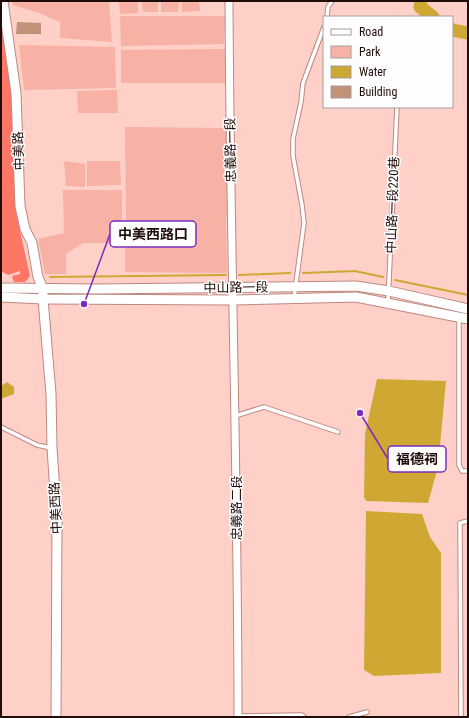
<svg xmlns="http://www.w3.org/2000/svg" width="469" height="718" font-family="'Roboto Condensed','Noto Sans TC',sans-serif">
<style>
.green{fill:#f7b1a5}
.forest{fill:#fe7666}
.water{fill:#cfa834}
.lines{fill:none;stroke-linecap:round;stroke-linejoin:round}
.stream{stroke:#cfa834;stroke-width:2}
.river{stroke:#cfa834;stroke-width:13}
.building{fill:#c19178}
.service-casing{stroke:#be8880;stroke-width:5.5}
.minor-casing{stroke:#be8880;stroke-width:9}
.tertiary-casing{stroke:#be8880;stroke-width:11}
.service{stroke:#fff;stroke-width:3.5}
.minor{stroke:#fff;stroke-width:7}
.tertiary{stroke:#fff;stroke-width:9}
.labels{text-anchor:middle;stroke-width:3;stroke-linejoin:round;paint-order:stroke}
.street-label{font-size:13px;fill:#200c09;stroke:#fdfdfd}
.leader{fill:none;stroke:#7b2cbf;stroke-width:1.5}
.callout-dot{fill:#7b2cbf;stroke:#fdfdfd;stroke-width:1.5}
.callout{fill:#fdfdfd;stroke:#7b2cbf;stroke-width:1.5}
.callout-label{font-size:14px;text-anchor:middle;font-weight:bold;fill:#200c09}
</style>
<rect width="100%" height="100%" fill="#ffd0c8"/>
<g class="green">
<polygon points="12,1 109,1 112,42 60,38 60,22 39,13 13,5"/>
<polygon points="119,1 138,1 138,13 120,14"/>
<polygon points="142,1 158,1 158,12 143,12"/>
<polygon points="161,1 179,1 178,12 161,12"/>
<polygon points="182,1 199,1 200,11 182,12"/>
<polygon points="120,16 225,16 224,44 121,46"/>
<polygon points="19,45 115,47 116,88 24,90"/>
<polygon points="225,49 225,83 122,83 121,81 121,50"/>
<polygon points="117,90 118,113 78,113 77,91"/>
<polygon points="125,127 230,128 231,199 226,220 227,273 125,272 126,221"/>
<polygon points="64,161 85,164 85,187 66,186"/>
<polygon points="87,161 120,161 121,185 87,186"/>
<polygon points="63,190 122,190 122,243 83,243 66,254 66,274 45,274 38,239 64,233"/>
</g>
<polygon class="forest" points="1,11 13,105 15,208 30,276 25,282 14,282 12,276 20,274 20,271 8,275 1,271"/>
<g class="water">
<polygon points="377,379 446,381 438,467 428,503 366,501 364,497 365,434"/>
<polygon points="7,382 14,387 14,394 1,399 1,386"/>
<polygon points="366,511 422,514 430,537 441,553 441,673 374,676 364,670"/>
</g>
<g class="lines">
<g class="stream">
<polyline points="303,273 355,271 383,277"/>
<polyline points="239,275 290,273"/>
<polyline points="50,277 226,275"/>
<polyline points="395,280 468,295"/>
</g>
<g class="river">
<polyline points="421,1 420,7 433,17"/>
<polyline points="452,30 468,33"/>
</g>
</g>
<polygon class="building" points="17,22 41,23 41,34 16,34"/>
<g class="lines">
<g class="service-casing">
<g id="service">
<polyline points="327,17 328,7 332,1"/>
<polyline points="294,298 304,223 302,205 293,156 293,139 301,102 303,83 324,27"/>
<polyline points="388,302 397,107"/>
<polyline points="459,319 459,465 462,471 468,471"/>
<polyline points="235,416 264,407 338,432"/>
<polyline points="1,427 37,445 51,448"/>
<polyline points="238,716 302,715 304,717"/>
<polyline points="349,717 367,712"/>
<polyline points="461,717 460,523 468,521"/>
</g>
</g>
<g class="minor-casing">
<path id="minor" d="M229,1C230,240 238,478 238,717"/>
</g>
<g class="tertiary-casing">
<g id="tertiary">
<polyline points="3,1 16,93 20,206 25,229 32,243 38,277 43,289 43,299 51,394 52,448 57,522 56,717"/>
<polyline points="1,288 97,289 356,286 389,291 468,309"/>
<polyline points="1,297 43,299 233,300 356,297 468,319"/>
</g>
</g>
<use href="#service" class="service"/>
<use href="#minor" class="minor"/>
<use href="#tertiary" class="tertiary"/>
</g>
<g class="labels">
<g class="street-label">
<text transform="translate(230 150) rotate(-91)" y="5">忠義路一段</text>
<text transform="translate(18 151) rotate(-92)" y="5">中美路</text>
<text transform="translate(392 205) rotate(-88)" y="5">中山路一段220巷</text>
<text transform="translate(236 287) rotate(-1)" y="5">中山路一段</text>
<text transform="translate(55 508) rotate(-93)" y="5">中美西路</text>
<text transform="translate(236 508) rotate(-90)" y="5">忠義路二段</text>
</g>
</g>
<path class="leader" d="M84 304L110 234M360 413L388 459"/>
<g class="callout-dot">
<circle cx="84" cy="304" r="4"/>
<circle cx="360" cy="413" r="4"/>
</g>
<g class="callout">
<rect x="110" y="221" width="86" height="26" rx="4"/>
<rect x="388" y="446" width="58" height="26" rx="4"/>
</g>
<g class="callout-label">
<text x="153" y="239">中美西路口</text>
<text x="417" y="464">福德祠</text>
</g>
<rect width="469" height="718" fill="none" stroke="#200c09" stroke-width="4"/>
<rect x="323" y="16" width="130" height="92" fill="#fdfdfd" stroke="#a59d9b"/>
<rect x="331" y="29" width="20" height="6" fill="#ffffff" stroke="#a59d9b"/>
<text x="359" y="36" font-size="12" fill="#200c09">Road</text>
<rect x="331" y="46" width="20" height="12" fill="#f7b1a5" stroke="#a59d9b"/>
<text x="359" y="56" font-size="12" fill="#200c09">Park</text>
<rect x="331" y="66" width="20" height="12" fill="#cfa834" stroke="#a59d9b"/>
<text x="359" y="76" font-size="12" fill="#200c09">Water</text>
<rect x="331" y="86" width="20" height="12" fill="#c19178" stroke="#a59d9b"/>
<text x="359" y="96" font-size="12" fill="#200c09">Building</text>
</svg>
